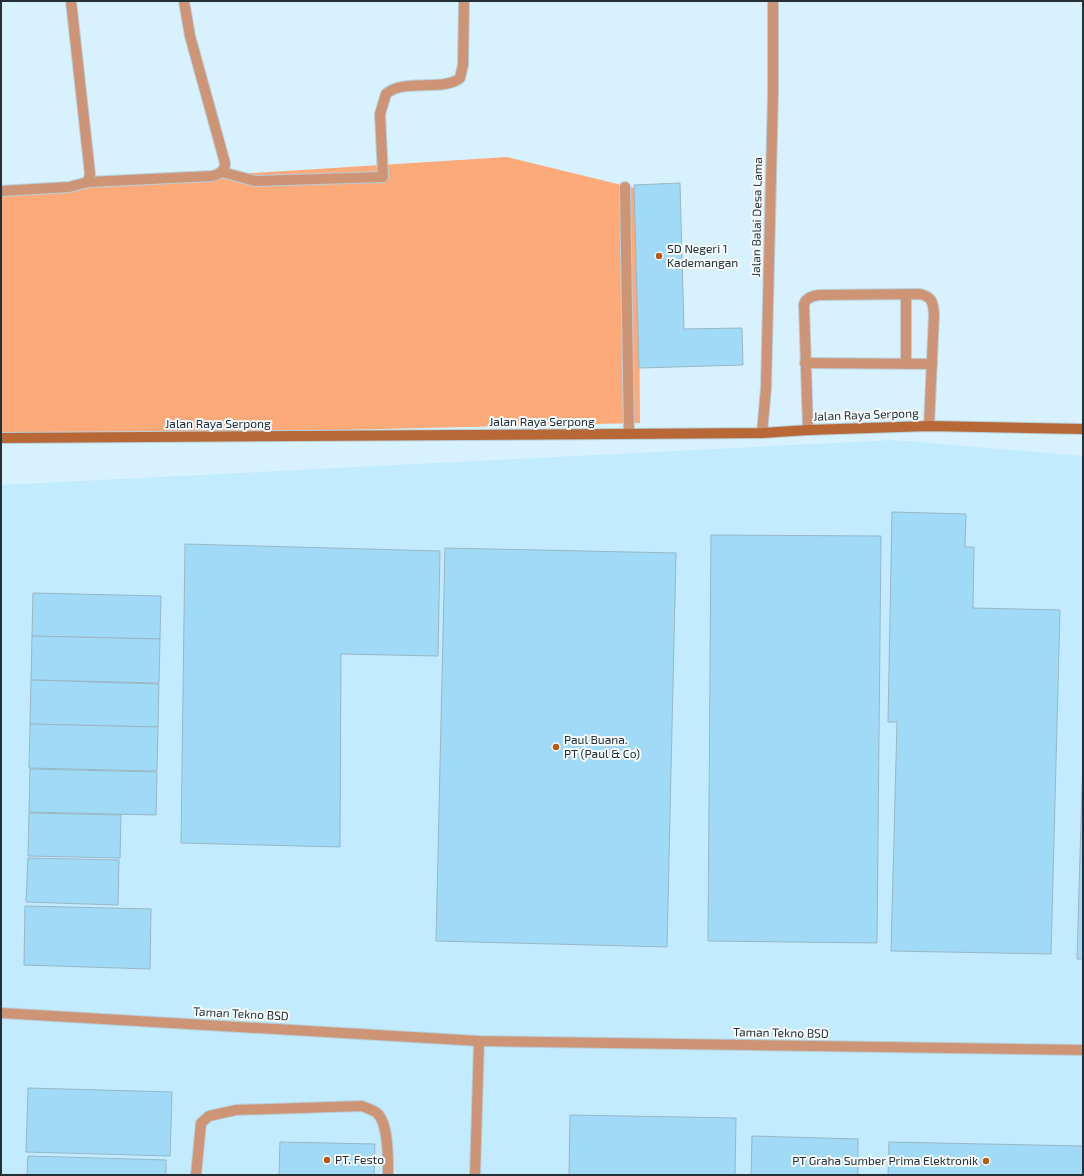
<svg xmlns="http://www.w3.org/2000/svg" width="1084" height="1176" font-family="'Exo 2',sans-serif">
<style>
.built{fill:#c3ebff}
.green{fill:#fdaa7a}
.building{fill:#a0daf6;stroke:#99b6c6}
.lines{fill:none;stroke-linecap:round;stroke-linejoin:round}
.lane-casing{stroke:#b8ceda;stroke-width:12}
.street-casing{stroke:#b8ceda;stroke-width:12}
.secondary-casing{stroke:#b8ceda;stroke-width:12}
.lane{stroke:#cd9575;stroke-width:10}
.street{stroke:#cd9575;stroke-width:10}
.secondary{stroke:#b86836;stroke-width:10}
.poi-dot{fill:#b8590f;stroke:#f5fbfe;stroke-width:1.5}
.labels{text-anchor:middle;stroke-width:4;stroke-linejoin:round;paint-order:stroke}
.street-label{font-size:12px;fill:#243036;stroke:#f5fbfe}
.poi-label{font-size:12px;fill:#243036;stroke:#f5fbfe;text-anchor:start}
</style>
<rect width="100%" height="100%" fill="#d8f1fe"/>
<polygon class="built" points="893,440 1083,456 1083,1175 1,1175 1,485"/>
<polygon class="green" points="507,157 638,189 640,423 1,438 1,189"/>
<g class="building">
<polygon points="680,183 684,329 742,328 743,365 639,368 634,185"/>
<polygon points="892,512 966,514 965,547 974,547 973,608 1060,610 1051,954 891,951 897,722 888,722"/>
<polygon points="711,535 881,536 877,943 708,941"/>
<polygon points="185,544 440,551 438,656 341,654 340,847 181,843"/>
<polygon points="445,548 676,553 667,947 436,941"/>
<polygon points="33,593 161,596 160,639 32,636"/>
<polygon points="32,636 160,639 159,683 31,680"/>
<polygon points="31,680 159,684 158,727 30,724"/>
<polygon points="30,724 158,727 157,771 29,768"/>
<polygon points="1083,754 1083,959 1077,959"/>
<polygon points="30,769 157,772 156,815 29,812"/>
<polygon points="29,813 121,815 120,858 28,856"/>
<polygon points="28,858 119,860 118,905 26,902"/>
<polygon points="25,906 151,909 150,969 24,965"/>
<polygon points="28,1088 172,1092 170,1156 26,1152"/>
<polygon points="570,1115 736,1118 735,1175 569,1175"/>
<polygon points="752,1136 858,1139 858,1175 751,1175"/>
<polygon points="280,1142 375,1144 374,1175 279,1175"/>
<polygon points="889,1142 1083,1146 1083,1175 888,1175"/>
<polygon points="28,1156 166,1160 166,1175 27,1175"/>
</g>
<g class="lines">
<g class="lane-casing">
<g id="lane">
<polyline points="805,363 932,364"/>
<polyline points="906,364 906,295"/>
<path d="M808,430L804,304C807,297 813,296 819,295L920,294C932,297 933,302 934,314L929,426"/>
<polyline points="1,1013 479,1041 1083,1050"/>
<path d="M196,1175L201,1123L209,1116L236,1110L362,1106C366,1108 373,1110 377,1113C389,1124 388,1160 388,1175"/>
<polyline points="475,1175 479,1041"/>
</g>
</g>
<g class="street-casing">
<g id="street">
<path d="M222,172L255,181L383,177L380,114L386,94C403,78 444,92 460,78L463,65L464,1"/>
<path d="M88,182L212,176C220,174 225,171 225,163L190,36L184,1"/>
<polyline points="625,187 629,434"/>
<polyline points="1,191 69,187 88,182 90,174 71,1"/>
<polyline points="762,433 766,388 773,92 773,1"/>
</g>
</g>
<g class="secondary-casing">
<polyline id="secondary" points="1,438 762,433 808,430 929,426 1083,429"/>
</g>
<use href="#lane" class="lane"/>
<use href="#street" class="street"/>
<use href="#secondary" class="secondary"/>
</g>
<g class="poi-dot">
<circle cx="659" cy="256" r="4"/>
<circle cx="556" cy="747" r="4"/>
<circle cx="327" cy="1160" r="4"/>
<circle cx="986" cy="1161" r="4"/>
</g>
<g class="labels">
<g class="street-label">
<text transform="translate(757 217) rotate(-89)" y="4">Jalan Balai Desa Lama</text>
<text transform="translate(866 415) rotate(-2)" y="4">Jalan Raya Serpong</text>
<text x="542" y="426">Jalan Raya Serpong</text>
<text x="218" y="428">Jalan Raya Serpong</text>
<text transform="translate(241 1014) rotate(3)" y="4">Taman Tekno BSD</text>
<text transform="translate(781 1033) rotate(1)" y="4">Taman Tekno BSD</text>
</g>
<g class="poi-label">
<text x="667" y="253">SD Negeri 1<tspan x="667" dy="14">Kademangan</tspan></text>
<text x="564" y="744">Paul Buana.<tspan x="564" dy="14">PT (Paul &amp; Co)</tspan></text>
<text x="335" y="1164">PT. Festo</text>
<text x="978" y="1165" text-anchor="end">PT Graha Sumber Prima Elektronik</text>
</g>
</g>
<rect width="1084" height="1176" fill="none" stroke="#243036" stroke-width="4"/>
</svg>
